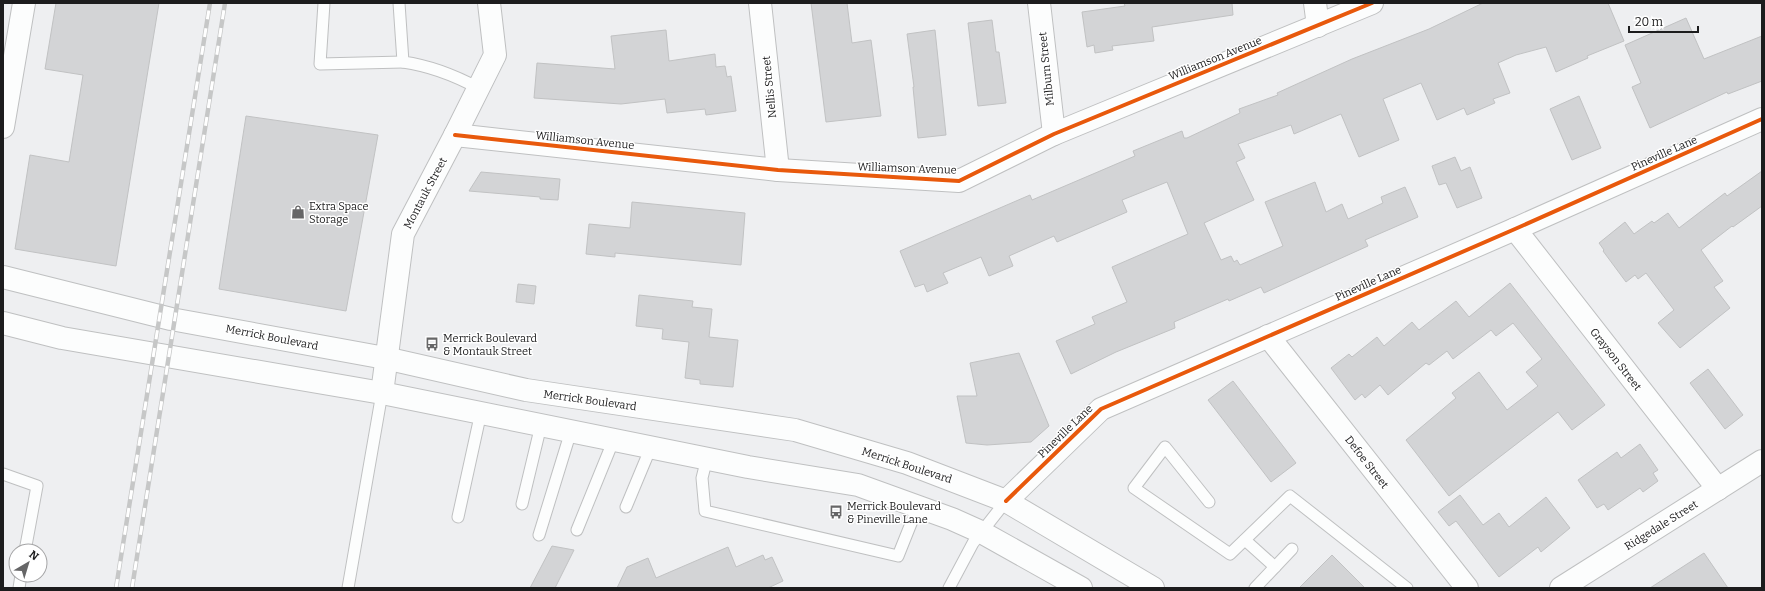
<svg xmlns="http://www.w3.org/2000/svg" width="1765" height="591" font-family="Bitter,serif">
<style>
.building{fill:#d3d4d6;stroke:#c1c2c3}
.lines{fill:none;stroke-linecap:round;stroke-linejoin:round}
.service-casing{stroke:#bfc0c1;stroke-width:13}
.minor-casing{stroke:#bfc0c1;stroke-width:24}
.primary-casing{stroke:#bfc0c1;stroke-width:24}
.service{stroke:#fcfdfd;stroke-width:11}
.minor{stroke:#fcfdfd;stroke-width:22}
.primary{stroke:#fcfdfd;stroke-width:22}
.rail-casing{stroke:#c6c7c7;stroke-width:4.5}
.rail{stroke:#fff;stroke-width:3;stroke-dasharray:9;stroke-linecap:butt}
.cycleway-casing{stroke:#fff;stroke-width:6}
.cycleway{stroke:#e8590c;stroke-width:4}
.labels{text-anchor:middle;stroke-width:3;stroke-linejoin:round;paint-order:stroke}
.street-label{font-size:11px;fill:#1c1c1d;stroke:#fff}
.poi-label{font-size:11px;fill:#1c1c1d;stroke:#fff;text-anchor:start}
</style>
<rect width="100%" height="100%" fill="#eeeff1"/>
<g class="building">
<polygon points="56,3 159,3 116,266 15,249 30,155 69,162 83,75 45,69"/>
<polygon points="811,3 847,3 852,43 871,40 881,116 826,122"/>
<polygon points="1124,3 1232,3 1233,15 1152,27 1154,41 1112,46 1113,50 1095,53 1094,45 1087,47 1082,12 1125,6"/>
<polygon points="1483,3 1608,3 1624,41 1587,56 1588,58 1556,72 1546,47 1516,55 1498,63 1510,93 1493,99 1495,103 1467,115 1464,108 1437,120 1421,83 1383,99 1399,140 1359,157 1341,114 1294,134 1291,125 1238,144 1245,158 1236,162 1254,200 1204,223 1221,260 1231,256 1234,262 1237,260 1240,265 1283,246 1265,202 1315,182 1326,212 1342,204 1348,219 1383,203 1381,197 1405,187 1418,217 1365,240 1368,246 1264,293 1261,287 1229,301 1228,299 1174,322 1175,328 1116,352 1071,374 1056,341 1095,324 1092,317 1127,302 1112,267 1188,234 1167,182 1122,200 1127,212 1057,242 1054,236 1009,256 1013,266 989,276 981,257 943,273 948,283 927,292 924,284 915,287 900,251 1030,195 1032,200 1093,174 1135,156 1133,151 1182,131 1184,138 1187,138 1240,113 1239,109 1278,95 1277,93 1352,59 1429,29"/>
<polygon points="1686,18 1704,59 1762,36 1762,81 1728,94 1727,92 1650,128 1632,87 1641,83 1625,45"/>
<polygon points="992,20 996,52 999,52 1006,103 978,106 968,23"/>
<polygon points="666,30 669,61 715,54 716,67 725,66 727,77 731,76 736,111 706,115 705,109 667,113 665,99 621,104 534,98 537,63 615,69 611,36"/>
<polygon points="935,30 946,135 918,138 913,87 914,87 907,34"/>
<polygon points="1579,96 1601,148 1572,160 1550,109"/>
<polygon points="246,116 378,135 346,311 219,289"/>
<polygon points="1455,157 1461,171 1470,167 1482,198 1457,208 1446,183 1439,185 1432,166"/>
<polygon points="1762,171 1762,206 1733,227 1732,226 1701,250 1723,281 1714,287 1730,308 1680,348 1658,323 1674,310 1646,273 1638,279 1635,275 1626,282 1603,251 1604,250 1599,243 1625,222 1634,234 1652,221 1654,223 1668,213 1679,228 1725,193 1727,196"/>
<polygon points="481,172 560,179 558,200 540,199 540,197 469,191"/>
<polygon points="632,202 745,213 741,265 615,253 615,257 586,254 589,224 630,228"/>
<polygon points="1510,283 1605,405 1572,430 1558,412 1449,496 1406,440 1456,398 1452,393 1479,372 1507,410 1538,386 1526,372 1542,359 1513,323 1496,336 1491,330 1453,359 1447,351 1429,365 1426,363 1388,395 1380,385 1365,398 1362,394 1355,400 1331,368 1349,354 1352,357 1377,337 1384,346 1412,322 1419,330 1456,301 1469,317"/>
<polygon points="518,284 536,286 534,304 516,302"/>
<polygon points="639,295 693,301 692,307 712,309 709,337 738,340 733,387 700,384 700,380 685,378 689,342 662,339 663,329 636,326"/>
<polygon points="1019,353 1049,426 1031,442 987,445 966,443 957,396 977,396 970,363"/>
<polygon points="1708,369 1743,415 1725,429 1690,383"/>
<polygon points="1233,381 1296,463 1271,482 1208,400"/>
<polygon points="1640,444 1658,470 1653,473 1658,481 1643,492 1640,488 1608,510 1604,504 1597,508 1578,480 1617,452 1621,458"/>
<polygon points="1460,495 1483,525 1499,513 1509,527 1546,497 1570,528 1541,552 1538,547 1499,577 1456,521 1449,526 1438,512"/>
<polygon points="552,546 574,550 555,588 530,588"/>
<polygon points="728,547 736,567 763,555 765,560 772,557 783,581 768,588 617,588 627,567 648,558 656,578"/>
<polygon points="1704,553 1728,588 1650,588"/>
<polygon points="1332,555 1365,588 1299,588"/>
</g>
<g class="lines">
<g class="service-casing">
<g id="service">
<polyline points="324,3 320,64 403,62"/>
<path d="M399,3L403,62C431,66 454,75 478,88"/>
<polyline points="707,458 702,478 705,511 898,556 918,506"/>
<polyline points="3,474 37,486 25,551"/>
<polyline points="1209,502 1165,447 1134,488 1230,554 1290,496 1407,588"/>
<polyline points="522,504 541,425"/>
<polyline points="626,507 651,447"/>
<polyline points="458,517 481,412"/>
<polyline points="577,530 614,439"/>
<polyline points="539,535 571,431"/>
<polyline points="1245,540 1275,567"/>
<polyline points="19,588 21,575"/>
<polyline points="348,588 382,393"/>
<polyline points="949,588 973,543 1006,501"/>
<polyline points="1255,588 1292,549"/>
</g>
</g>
<g class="minor-casing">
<g id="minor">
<polyline points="760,3 778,170"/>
<polyline points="1039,3 1054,134"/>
<polyline points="1315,3 1318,26"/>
<polyline points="3,127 24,3"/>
<polyline points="455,135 778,170 959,181 1054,134 1372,3"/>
<polyline points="1515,229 1718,489"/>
<polyline points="1268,336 1467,588"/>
<polyline points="382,393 403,234 455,135 495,55 489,3"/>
<polyline points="1006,501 1101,409 1515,229 1762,119"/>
<polyline points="1561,588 1762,461"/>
</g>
</g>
<g class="primary-casing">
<g id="primary">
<polyline points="3,277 171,319 385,358 526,390 795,430 907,463 1006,501 1153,588"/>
<polyline points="3,323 62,338 382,393 748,467 858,485 952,519 981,532 1081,588"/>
</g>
</g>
<use href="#service" class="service"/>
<use href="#minor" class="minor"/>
<use href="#primary" class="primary"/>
<g class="rail-casing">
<g id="rail">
<polyline points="116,588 210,3"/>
<polyline points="132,588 225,3"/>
</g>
</g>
<use href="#rail" class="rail"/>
<g class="cycleway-casing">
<g id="cycleway">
<polyline points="455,135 778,170 959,181 1054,134 1372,3"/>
<polyline points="1006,501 1101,409 1515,229 1762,119"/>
</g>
</g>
<use href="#cycleway" class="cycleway"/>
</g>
<defs>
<g id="shop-bare" transform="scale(1.08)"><path d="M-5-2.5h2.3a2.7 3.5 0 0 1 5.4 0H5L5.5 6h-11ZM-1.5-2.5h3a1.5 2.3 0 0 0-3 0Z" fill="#666667" stroke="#fff" stroke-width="2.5" paint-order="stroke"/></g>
<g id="bus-bare" transform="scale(1.08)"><path d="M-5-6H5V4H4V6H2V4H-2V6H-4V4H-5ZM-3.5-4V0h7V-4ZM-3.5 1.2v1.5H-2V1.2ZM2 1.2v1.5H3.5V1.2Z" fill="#666667" stroke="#fff" stroke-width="2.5" paint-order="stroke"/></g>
</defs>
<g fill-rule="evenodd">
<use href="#shop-bare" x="298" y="212"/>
<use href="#bus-bare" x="432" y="344"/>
<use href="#bus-bare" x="836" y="512"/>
</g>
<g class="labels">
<g class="street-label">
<text transform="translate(1215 58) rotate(-22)" y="4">Williamson Avenue</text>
<text transform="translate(1046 69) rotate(-96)" y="4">Milburn Street</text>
<text transform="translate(769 87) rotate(-96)" y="4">Nellis Street</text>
<text transform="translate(585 140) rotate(6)" y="4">Williamson Avenue</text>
<text transform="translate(1664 153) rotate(-24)" y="4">Pineville Lane</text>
<text transform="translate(907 168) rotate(2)" y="4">Williamson Avenue</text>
<text transform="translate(425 193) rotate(-62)" y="4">Montauk Street</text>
<text transform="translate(1368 283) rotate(-24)" y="4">Pineville Lane</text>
<text transform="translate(272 337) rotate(11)" y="4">Merrick Boulevard</text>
<text transform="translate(1616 359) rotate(52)" y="4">Grayson Street</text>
<text transform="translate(590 400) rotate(8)" y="4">Merrick Boulevard</text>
<text transform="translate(1065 431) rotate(-44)" y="4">Pineville Lane</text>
<text transform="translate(1367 462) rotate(52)" y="4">Defoe Street</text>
<text transform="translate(907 465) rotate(18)" y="4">Merrick Boulevard</text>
<text transform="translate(1661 525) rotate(-32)" y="4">Ridgedale Street</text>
</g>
<g class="poi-label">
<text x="309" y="210">Extra Space<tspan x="309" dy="13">Storage</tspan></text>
<text x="443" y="342">Merrick Boulevard<tspan x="443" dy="13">&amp; Montauk Street</tspan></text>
<text x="847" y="510">Merrick Boulevard<tspan x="847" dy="13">&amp; Pineville Lane</tspan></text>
</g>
</g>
<rect width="1765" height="591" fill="none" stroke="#1c1c1d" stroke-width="8"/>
<g transform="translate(28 563) rotate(38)"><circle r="19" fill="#ffffff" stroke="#a4a4a5"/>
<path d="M0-3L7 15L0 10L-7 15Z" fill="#666667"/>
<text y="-6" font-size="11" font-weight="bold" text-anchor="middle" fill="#1c1c1d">N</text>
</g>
<path d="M1629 26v6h69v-6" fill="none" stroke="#1c1c1d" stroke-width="2"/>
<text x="1635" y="26" font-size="12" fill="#1c1c1d" stroke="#ffffff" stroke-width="3" paint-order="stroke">20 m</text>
</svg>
